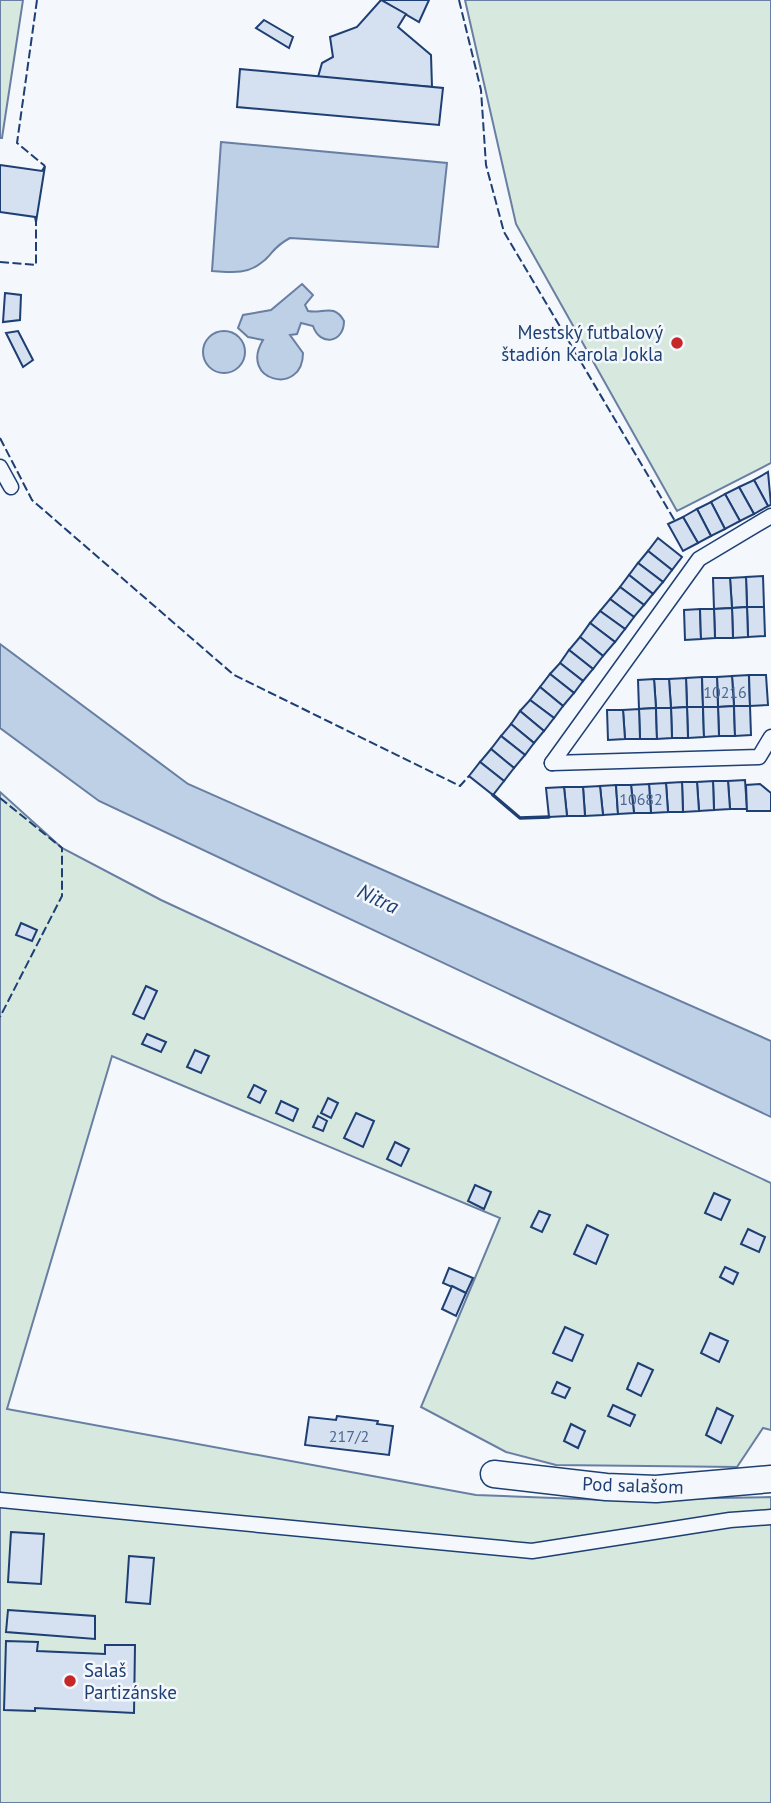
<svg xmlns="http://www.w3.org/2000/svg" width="771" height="1803" font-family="'PT Sans',sans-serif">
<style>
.green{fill:#d7e8df;stroke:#687fa3;stroke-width:2}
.water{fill:#bed0e5;stroke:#687fa3;stroke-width:2}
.building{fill:#d5e0f0;stroke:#1d3f73;stroke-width:2}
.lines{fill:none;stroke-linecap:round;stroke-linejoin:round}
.lane-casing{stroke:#1d3f73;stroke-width:17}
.street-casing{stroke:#1d3f73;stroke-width:29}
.lane{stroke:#f4f7fb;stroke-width:14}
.street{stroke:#f4f7fb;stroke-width:26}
.fence{stroke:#1d3f73;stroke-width:2;stroke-dasharray:9 3.5;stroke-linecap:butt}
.wall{stroke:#1d3f73;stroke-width:3.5}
.poi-dot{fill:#c62828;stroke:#f4f7fb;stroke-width:2.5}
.labels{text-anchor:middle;stroke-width:5;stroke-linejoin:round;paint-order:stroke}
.number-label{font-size:16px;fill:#4b6792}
.poi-label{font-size:19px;fill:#1d3f73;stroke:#f4f7fb;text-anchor:end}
.street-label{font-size:19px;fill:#1d3f73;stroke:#f4f7fb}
.water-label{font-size:21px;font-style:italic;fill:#1d3f73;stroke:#f4f7fb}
</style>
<rect width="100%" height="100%" fill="#f4f7fb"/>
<g class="green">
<polygon points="0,0 23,0 2,138 0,138"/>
<polygon points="465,0 771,0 771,463 677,511 516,224"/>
<polygon points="0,792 62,848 161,900 771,1183 771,1430 763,1428 737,1467 556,1465 506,1452 421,1407 500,1218 112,1056 7,1409 476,1495 606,1500 771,1497 771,1803 0,1803"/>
</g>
<g class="water">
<path d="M221,142L447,163L438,247L290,238C271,248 274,254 261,263C246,275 230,272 212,271Z"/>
<path d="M302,284L313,295L305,305L308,311C323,314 334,303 344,321C344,343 320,347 313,326L301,323L297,334L290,335L303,353C303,397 238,381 263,340L248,337L238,328L243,315L271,310Z"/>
<circle cx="224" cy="352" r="21"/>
<polygon points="0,644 188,784 771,1041 771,1117 99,801 0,728"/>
</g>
<g class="building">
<polygon points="381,0 429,0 419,22"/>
<polygon points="381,0 406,14 398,27 431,55 432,87 318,77 322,63 333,57 330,37 357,27"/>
<polygon points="264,20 293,37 289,48 256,28"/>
<polygon points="240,69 443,88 439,125 237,107"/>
<polygon points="0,165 42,171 45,166 36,222 35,217 0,212"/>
<polygon points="5,293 21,295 20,320 3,322"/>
<polygon points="18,331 33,360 23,367 6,333"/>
<polygon points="768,472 771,505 768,506 754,480"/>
<polygon points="754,480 768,506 754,514 739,487"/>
<polygon points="739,487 754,514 740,521 725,494"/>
<polygon points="725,494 740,521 725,529 711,502"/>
<polygon points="711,502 725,529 711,536 697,509"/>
<polygon points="697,509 711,536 698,543 683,517"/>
<polygon points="683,517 698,543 683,551 668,524"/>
<polygon points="658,538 682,557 672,570 648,551"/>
<polygon points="648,551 672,570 663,582 638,563"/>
<polygon points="638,563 663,582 653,594 629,575"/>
<polygon points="629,575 653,594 644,605 620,587"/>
<polygon points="763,576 764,607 747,607 746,577"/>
<polygon points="746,577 747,607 732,608 730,578"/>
<polygon points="713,578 730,578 732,608 714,609"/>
<polygon points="620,587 644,605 634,617 610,599"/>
<polygon points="610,599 634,617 625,629 600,611"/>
<polygon points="747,607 764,607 765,636 748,637"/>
<polygon points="747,607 748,637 733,638 732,608"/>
<polygon points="732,608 733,638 715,638 714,609"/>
<polygon points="700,609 701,639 685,640 684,610"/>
<polygon points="700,609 714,609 715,638 701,639"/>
<polygon points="600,611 625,629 615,642 590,623"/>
<polygon points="590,623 615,642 603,656 580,637"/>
<polygon points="580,637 603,656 593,669 569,650"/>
<polygon points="569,650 593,669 583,681 560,663"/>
<polygon points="560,663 583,681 574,693 550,674"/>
<polygon points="550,674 574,693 563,706 540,687"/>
<polygon points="749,675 750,706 734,706 732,676"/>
<polygon points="749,675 766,675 768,705 750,706"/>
<polygon points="732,676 734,706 718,707 717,677"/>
<polygon points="702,677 703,707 687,707 686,678"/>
<polygon points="702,677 717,677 718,707 703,707"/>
<polygon points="686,678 687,707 671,708 669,679"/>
<polygon points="654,679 669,679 671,708 656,708"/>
<polygon points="654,679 656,708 639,709 638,680"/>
<polygon points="540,687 563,706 554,718 530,700"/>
<polygon points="530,700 554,718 544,731 520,711"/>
<polygon points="734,706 735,736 719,736 718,707"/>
<polygon points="734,706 750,706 751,735 735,736"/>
<polygon points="687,707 703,707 704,737 688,738"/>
<polygon points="687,707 688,738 672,738 671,708"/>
<polygon points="703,707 718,707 719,736 704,737"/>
<polygon points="656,708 657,739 640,739 639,709"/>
<polygon points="656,708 671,708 672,738 657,739"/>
<polygon points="639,709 640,739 625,739 623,710"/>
<polygon points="607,710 623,710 625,739 608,740"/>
<polygon points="520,711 544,731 534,743 511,724"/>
<polygon points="511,724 534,743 525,755 501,736"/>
<polygon points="501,736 525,755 514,768 491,749"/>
<polygon points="491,749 514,768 504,781 480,762"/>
<polygon points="480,762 504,781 493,795 469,776"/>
<polygon points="745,780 747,809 730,809 728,781"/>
<polygon points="713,781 728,781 730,809 714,810"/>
<polygon points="713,781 714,810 699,811 697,782"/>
<polygon points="682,782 697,782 699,811 683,812"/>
<polygon points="682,782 683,812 668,812 666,783"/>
<polygon points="666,783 668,812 651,813 649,784"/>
<polygon points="649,784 651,813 634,813 631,785"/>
<polygon points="760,784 771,793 771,811 747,811 746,785"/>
<polygon points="616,785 618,814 603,815 600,786"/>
<polygon points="616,785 631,785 634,813 618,814"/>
<polygon points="600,786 603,815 585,816 583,787"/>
<polygon points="564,787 583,787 585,816 567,816"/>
<polygon points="564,787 567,816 549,817 546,788"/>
<polygon points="21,923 37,930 32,941 16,935"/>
<polygon points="146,986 157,991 144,1019 133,1014"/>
<polygon points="147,1034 166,1042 161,1052 142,1044"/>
<polygon points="195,1050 209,1056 201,1073 187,1067"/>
<polygon points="254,1085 266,1091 260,1103 248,1097"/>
<polygon points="328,1098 338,1103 331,1118 321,1113"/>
<polygon points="281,1101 298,1109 293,1121 276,1113"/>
<polygon points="356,1113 374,1121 363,1147 344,1138"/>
<polygon points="318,1116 327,1121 323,1131 313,1127"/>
<polygon points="395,1142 409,1149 401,1166 387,1159"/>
<polygon points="475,1185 491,1192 484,1209 468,1201"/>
<polygon points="714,1193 730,1200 721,1220 705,1213"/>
<polygon points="539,1211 550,1215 542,1232 531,1227"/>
<polygon points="587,1225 608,1235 596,1264 574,1254"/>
<polygon points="748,1229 765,1237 759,1252 741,1244"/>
<polygon points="725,1267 738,1273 733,1284 720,1277"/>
<polygon points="449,1268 473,1278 466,1293 443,1283"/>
<polygon points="452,1286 466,1293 456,1316 442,1309"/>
<polygon points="565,1327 583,1335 572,1361 553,1353"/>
<polygon points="710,1333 728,1341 719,1362 701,1353"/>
<polygon points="638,1363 653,1370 641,1396 627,1389"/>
<polygon points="557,1382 570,1388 565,1398 552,1393"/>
<polygon points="613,1405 635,1415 630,1426 608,1416"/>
<polygon points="717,1408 733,1416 721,1443 706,1435"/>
<polygon points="337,1416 378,1421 377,1424 393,1426 389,1455 305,1445 309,1417 336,1420"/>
<polygon points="571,1424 585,1431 578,1448 564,1441"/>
<polygon points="11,1532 44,1534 41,1584 8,1582"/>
<polygon points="129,1556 154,1558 150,1604 126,1602"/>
<polygon points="8,1610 95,1616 95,1639 6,1632"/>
<polygon points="6,1641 38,1642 37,1651 105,1654 105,1645 135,1645 134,1713 35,1708 35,1711 4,1710"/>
</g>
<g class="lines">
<g class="lane-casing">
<g id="lane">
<polyline points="0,467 11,487"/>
<polyline points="552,763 699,559 771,516"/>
<polyline points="552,763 759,757 771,737"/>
<polyline points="0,1500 532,1551 730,1520 771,1517"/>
</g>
</g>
<g class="street-casing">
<polyline id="street" points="494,1474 606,1487 656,1489 771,1479"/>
</g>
<use href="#lane" class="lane"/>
<use href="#street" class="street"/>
<g class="fence">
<polyline points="37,0 17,143 45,166"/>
<polyline points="459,0 481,90 486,165 504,232 675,521"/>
<polyline points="0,262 36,265 36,222"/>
<polyline points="0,438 32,500 234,675 460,786 469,776"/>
<polyline points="0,798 62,848 62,896 0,1017"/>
</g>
<polyline class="wall" points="493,795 520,818 549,817"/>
</g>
<g class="poi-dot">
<circle cx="677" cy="343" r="7"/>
<circle cx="70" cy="1681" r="7"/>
</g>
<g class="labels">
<g class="number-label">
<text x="725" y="698">10216</text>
<text x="641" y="805">10682</text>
<text x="349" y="1442">217/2</text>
</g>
<g class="poi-label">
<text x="663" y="339">Mestský futbalový<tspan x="663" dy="22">štadión Karola Jokla</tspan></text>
<text x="84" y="1677" text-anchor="start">Salaš<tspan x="84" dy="22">Partizánske</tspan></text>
</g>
<g class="street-label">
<text transform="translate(633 1485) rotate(2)" y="7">Pod salašom</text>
</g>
<g class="water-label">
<text transform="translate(378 899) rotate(25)" y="7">Nitra</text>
</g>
</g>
</svg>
